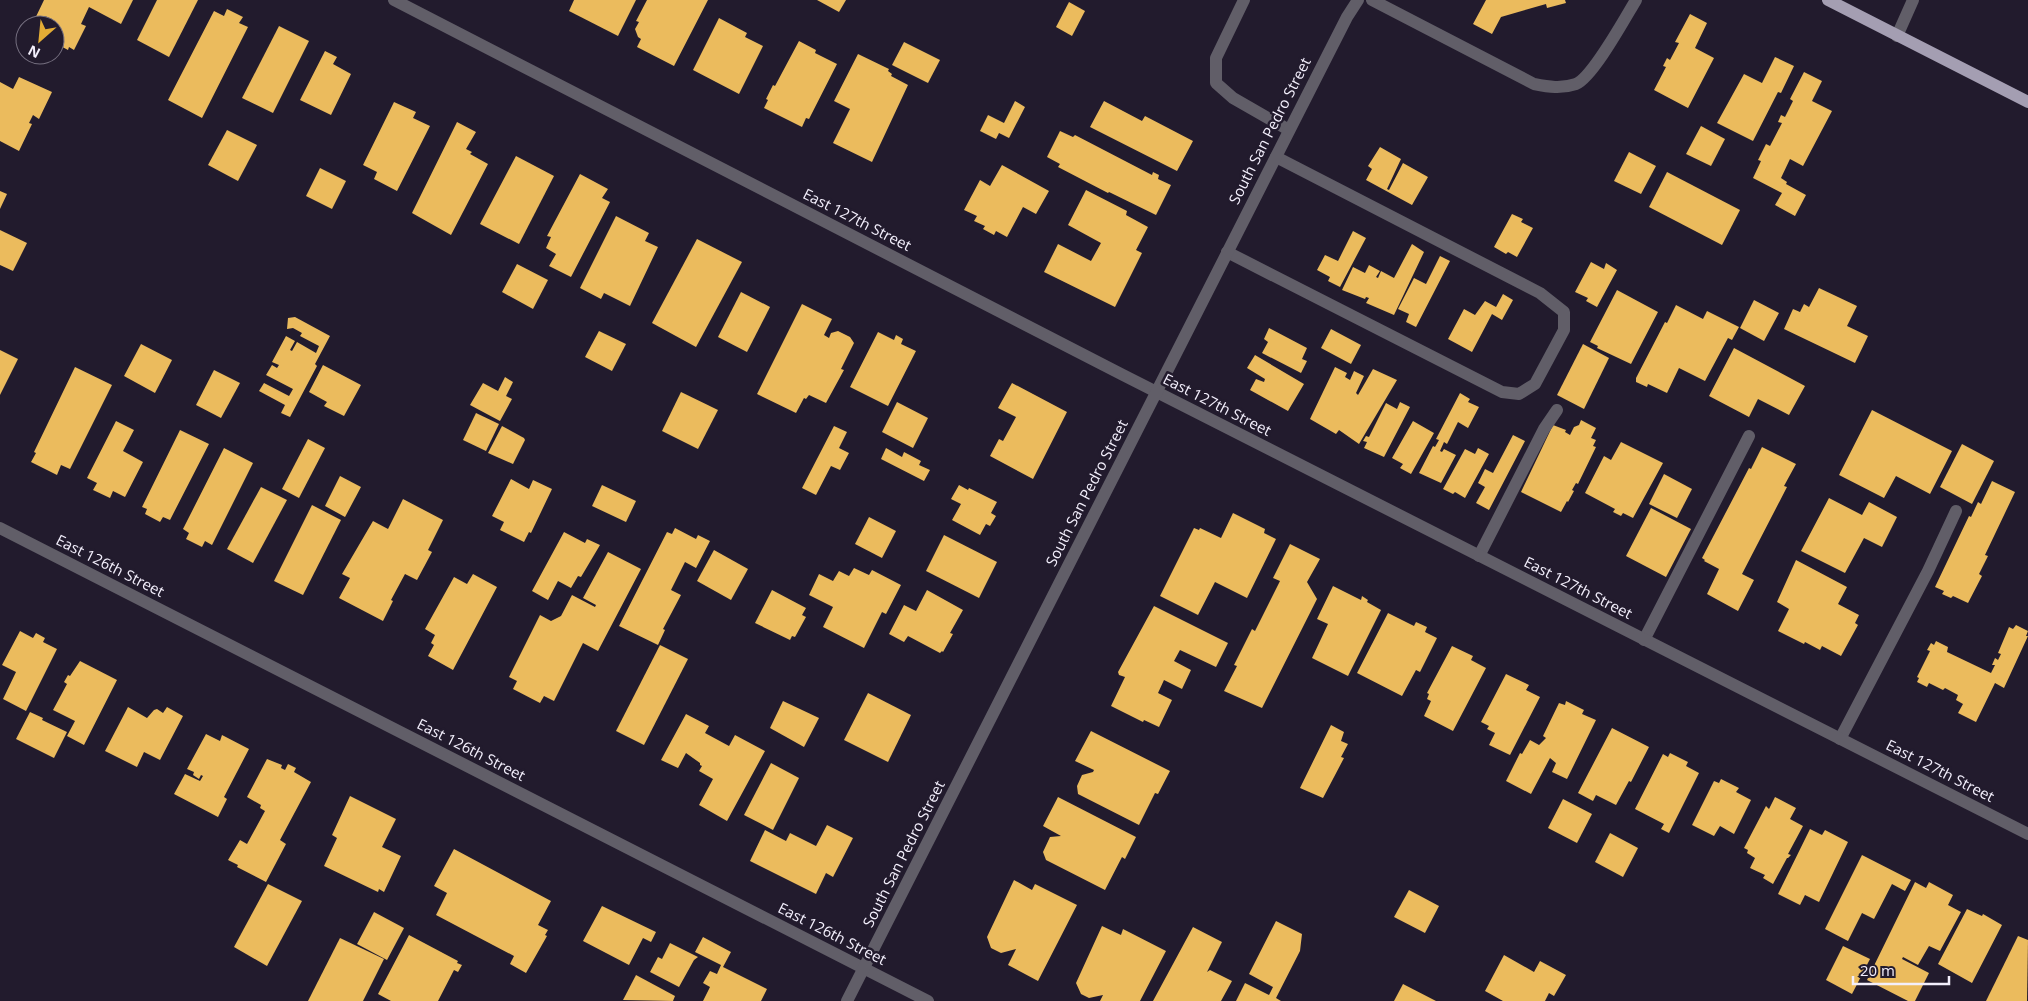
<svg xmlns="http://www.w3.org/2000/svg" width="2028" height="1001" font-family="'Open Sans',sans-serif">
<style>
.building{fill:#ebbb5d}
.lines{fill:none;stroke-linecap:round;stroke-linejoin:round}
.service{stroke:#615e68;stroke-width:12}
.minor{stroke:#615e68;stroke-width:12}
.tertiary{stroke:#615e68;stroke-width:12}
.primary{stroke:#a49eb2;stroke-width:12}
.labels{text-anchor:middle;stroke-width:5;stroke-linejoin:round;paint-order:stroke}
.street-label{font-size:15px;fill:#f3effc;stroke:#221b2d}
</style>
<rect width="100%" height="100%" fill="#221b2d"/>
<g class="building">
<polygon points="44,0 133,0 121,24 89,7 81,24 86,26 74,50 69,47 68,50 55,43 55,25 32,25"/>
<polygon points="157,0 198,0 169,57 137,40"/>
<polygon points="574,0 636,0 618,36 569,11"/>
<polygon points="647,0 708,0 674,66 637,47 641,39 638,37 635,29 639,22 636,21"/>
<polygon points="817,0 846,0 839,12"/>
<polygon points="1486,0 1565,0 1566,3 1547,8 1546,4 1501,17 1492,34 1473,24"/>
<polygon points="1069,2 1085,11 1072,36 1056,27"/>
<polygon points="227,9 243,17 239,23 248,27 202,118 168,100 214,11 224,16"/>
<polygon points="1690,14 1707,23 1695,48 1714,58 1688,108 1654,90 1666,67 1663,66 1667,58 1670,60 1679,43 1675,42"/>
<polygon points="719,18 747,33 745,37 763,46 739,94 693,70"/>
<polygon points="279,26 309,41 273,113 242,98"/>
<polygon points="799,41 816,50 815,53 837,64 809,119 806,118 802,127 764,108 768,100 766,99 773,85 775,86"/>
<polygon points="904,42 940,60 928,83 892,65"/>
<polygon points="325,51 337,57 333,64 351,74 331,115 300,100"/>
<polygon points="858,54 889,69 888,71 892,74 891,76 908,85 872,162 833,143 850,109 834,101"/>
<polygon points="1775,57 1794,66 1781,93 1778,92 1753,141 1717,123 1744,74 1762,83"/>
<polygon points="1804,72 1822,81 1812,101 1832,111 1803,166 1790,159 1781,178 1787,182 1786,184 1806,195 1795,216 1775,205 1782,193 1753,178 1761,161 1758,160 1766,144 1770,146 1782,123 1778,122 1781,115 1785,117 1793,101 1790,99"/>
<polygon points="19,77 52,92 39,119 33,115 29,123 32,124 19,151 0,141 0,82 13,89"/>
<polygon points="1015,101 1025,107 1009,138 999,133 996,139 980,131 988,115 1004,123"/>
<polygon points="1104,101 1142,121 1145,116 1193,141 1177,171 1090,127"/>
<polygon points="394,102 416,112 413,118 430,126 397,191 374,179 377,172 363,165"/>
<polygon points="457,122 476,132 466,149 472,152 470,154 488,164 451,235 412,213"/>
<polygon points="1701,126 1725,139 1711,166 1686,154"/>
<polygon points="227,130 257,145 238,181 208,165"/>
<polygon points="1060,131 1073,137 1075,135 1152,175 1153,172 1159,175 1158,179 1171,185 1156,215 1109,192 1108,193 1058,167 1060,164 1047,157"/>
<polygon points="1380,147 1401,159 1387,189 1389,190 1403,163 1428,177 1412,205 1366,180 1372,169 1368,166"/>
<polygon points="1629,152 1656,166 1641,194 1614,181"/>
<polygon points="516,156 554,176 519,244 480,224"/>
<polygon points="1002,165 1049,191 1036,214 1023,207 1007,237 996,231 994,235 983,229 985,226 974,221 977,216 964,210 980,180 990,186"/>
<polygon points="320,168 346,181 332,209 306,196"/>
<polygon points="1667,172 1740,210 1722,245 1649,207"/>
<polygon points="580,174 608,189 602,198 610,202 571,277 549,266 556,254 546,248 551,237 547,236"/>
<polygon points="1086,190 1127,211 1126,215 1148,227 1136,250 1142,253 1115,307 1044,272 1058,244 1091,261 1101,243 1068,225"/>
<polygon points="0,191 7,194 0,209"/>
<polygon points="1512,214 1523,219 1521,222 1533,228 1517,257 1508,252 1506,254 1494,247"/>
<polygon points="616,216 649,233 645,241 658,247 630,306 604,293 601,299 580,288"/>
<polygon points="0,230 27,243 13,271 0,265"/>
<polygon points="1353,231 1366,238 1340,287 1328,281 1330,277 1317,270 1325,255 1338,261"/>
<polygon points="697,239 742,262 696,347 652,323"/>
<polygon points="1412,244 1424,252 1394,315 1366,303 1369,298 1366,297 1365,299 1342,290 1353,267 1365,273 1369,265 1380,271 1376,277 1378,278 1381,271 1394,278"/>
<polygon points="1440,256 1450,261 1416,327 1406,322 1409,314 1398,309 1414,278 1426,284"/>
<polygon points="1591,262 1604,269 1606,263 1617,270 1597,307 1586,301 1588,298 1575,292"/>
<polygon points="517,264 548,280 533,309 502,292"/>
<polygon points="1819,288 1857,306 1847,326 1868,336 1855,363 1784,329 1793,309 1800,312 1804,304 1809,307"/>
<polygon points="1617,290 1658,312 1631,364 1597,348 1598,346 1590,342"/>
<polygon points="741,292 770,307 747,352 718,337"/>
<polygon points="1503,294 1513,300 1502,320 1492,314 1472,352 1448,339 1464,309 1475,315 1485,301 1496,307"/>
<polygon points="1754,300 1779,313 1764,341 1740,328"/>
<polygon points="802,304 832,319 824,335 829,338 831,333 838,331 850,337 854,343 841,369 844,370 826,403 809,395 806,399 804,398 796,413 757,394"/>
<polygon points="1676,305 1703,319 1707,311 1739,327 1732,340 1728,338 1705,381 1679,368 1667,393 1648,384 1647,387 1636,382 1636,378 1665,322 1667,323"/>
<polygon points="295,317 330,336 315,364 317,366 290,417 281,413 285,405 259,391 264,383 289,396 293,389 266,375 272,365 277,368 279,365 272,362 286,336 295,341 290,350 292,351 297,342 316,353 319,346 300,336 302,333 293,328 287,329 288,318"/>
<polygon points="1269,328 1307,348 1302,359 1307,361 1301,373 1262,353 1268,342 1264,339"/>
<polygon points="1331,329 1361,345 1351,364 1321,348"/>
<polygon points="599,331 626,344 612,371 585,357"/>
<polygon points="878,332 894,340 896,335 903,339 901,344 916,351 888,406 850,387"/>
<polygon points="141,344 172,360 155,393 124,376"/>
<polygon points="1583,344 1609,358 1584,409 1557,395"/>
<polygon points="1734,348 1805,386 1789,415 1758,399 1749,417 1709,396"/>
<polygon points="0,350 18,359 0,395"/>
<polygon points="1255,355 1304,384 1288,411 1250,390 1256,379 1264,382 1265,379 1247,368"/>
<polygon points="323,365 361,385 344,416 324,406 327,402 309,392"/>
<polygon points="75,367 112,385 70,469 61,465 57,475 31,462 36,453 34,452"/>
<polygon points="1335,367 1347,373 1345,377 1350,380 1354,371 1364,376 1356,393 1358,395 1373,369 1397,380 1359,444 1339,430 1336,434 1310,419"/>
<polygon points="214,370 240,383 221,418 196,405"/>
<polygon points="505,377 513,382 506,396 512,399 500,421 470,405 483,383 498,391"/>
<polygon points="1012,383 1067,412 1033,479 990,456 999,439 1003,441 1016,417 998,408"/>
<polygon points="681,392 718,410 698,449 662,431"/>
<polygon points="1460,393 1470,399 1468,402 1479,407 1468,428 1458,422 1447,444 1444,442 1440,451 1442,452 1444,449 1456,455 1441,483 1419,473 1433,446 1435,447 1439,440 1436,439"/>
<polygon points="897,402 928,418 913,448 882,432"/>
<polygon points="1400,402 1410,407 1384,457 1364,448 1367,442 1363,441 1366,436 1369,437 1386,403 1397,409"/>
<polygon points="1872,410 1952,451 1930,494 1896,476 1884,498 1839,475"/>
<polygon points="476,413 499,424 486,451 463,440"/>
<polygon points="1581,420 1596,428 1591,438 1596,440 1593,446 1596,447 1578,484 1576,483 1572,490 1574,491 1568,502 1567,501 1561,512 1521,492 1553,425 1566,430 1565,432 1570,435 1574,427 1579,425"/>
<polygon points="116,421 134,430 123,451 143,462 125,497 113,491 110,498 93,490 97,483 87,478"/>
<polygon points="1413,421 1434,433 1411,474 1400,468 1403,464 1392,458"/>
<polygon points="502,426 524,438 525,440 513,464 488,453"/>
<polygon points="834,426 847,432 839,448 849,453 840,470 831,466 816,495 802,488"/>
<polygon points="180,430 209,444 170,520 163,517 160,522 145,514 147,509 142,507"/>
<polygon points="1513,435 1525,441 1489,510 1476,503 1485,487 1478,483 1485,469 1493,473"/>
<polygon points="308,439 325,448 299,498 282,489"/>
<polygon points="1621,442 1663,463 1633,518 1623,513 1621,516 1613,512 1615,509 1585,493 1604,456 1611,460"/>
<polygon points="1962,444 1994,461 1972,504 1940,487"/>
<polygon points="1762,447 1796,464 1784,486 1787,487 1742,574 1754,580 1738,611 1707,594 1719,569 1704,561 1705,560 1702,558 1749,468 1751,469"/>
<polygon points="224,448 253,463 212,545 205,541 202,547 186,539 189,533 183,529"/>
<polygon points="886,448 902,457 904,452 921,461 919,465 930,470 924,481 881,459"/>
<polygon points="1478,448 1489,454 1465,498 1455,492 1453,494 1443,489 1465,449 1475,454"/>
<polygon points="1664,474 1692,489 1677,518 1649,504"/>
<polygon points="340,476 361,487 345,517 325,506"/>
<polygon points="511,479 529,489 533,480 552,489 531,533 529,532 524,542 500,530 504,522 492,516"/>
<polygon points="1992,481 2015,492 1985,555 1988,556 1979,574 1982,576 1968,603 1953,596 1951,598 1942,594 1944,591 1935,587 1969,516 1971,517 1978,502 1981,504"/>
<polygon points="602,485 636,501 626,522 592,506"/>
<polygon points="959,485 968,490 969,488 997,502 991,513 996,516 990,526 986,524 980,535 952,520 961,504 951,499"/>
<polygon points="261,487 287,500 253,563 227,549"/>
<polygon points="1829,498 1862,515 1869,502 1897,517 1882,547 1864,538 1845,573 1801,551"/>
<polygon points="403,499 443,520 428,550 432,552 417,580 405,574 391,600 393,601 383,621 339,598 350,578 342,574 373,521 388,529"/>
<polygon points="312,505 341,520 303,595 274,581"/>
<polygon points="1651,508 1691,529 1666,577 1626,556"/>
<polygon points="1233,513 1265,529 1264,533 1276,539 1247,598 1215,582 1198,615 1160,596 1194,528 1199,530 1200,528 1221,538"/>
<polygon points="869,517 896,531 882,558 855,544"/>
<polygon points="675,528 696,539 698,535 710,541 696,568 685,562 671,590 681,595 663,629 665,630 658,645 619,626 667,532 672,534"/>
<polygon points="564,532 585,543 587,539 600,545 581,577 578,576 571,588 558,581 548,600 532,591"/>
<polygon points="944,535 997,562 979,598 926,571"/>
<polygon points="1290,544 1320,559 1307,582 1317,599 1262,708 1224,691 1237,666 1234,665 1252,629 1255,631 1280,581 1273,578"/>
<polygon points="714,550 748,569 731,600 697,581"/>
<polygon points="608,552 641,569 598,651 583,643 554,701 544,696 540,703 513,689 517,681 509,677 540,615 551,621 561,616 572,595 595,607 596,605 583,598"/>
<polygon points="1796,560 1847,587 1838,604 1859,615 1855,623 1858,625 1841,656 1822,646 1820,650 1805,642 1804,644 1778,631 1789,609 1777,602"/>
<polygon points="854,568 869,575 872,570 901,585 886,614 882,612 864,648 823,627 833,607 809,595 819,574 833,581 839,571 849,576"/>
<polygon points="473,574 497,587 453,670 428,656 434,645 431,643 435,635 425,629 454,577 467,584"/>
<polygon points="1333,586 1361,600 1362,596 1368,600 1367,602 1381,610 1348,676 1312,658 1328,624 1317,619"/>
<polygon points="772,590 806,608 802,615 806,617 795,637 792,636 790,640 755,623"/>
<polygon points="927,590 963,610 950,633 953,634 943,652 942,651 940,653 908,636 904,642 889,634 904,605 916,611"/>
<polygon points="1154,606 1228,643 1216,667 1180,650 1174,661 1191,670 1182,689 1164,680 1158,693 1172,700 1159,727 1144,720 1143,722 1111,706 1125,677 1119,675 1118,672"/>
<polygon points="1388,613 1414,626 1416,622 1427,627 1425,632 1437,638 1420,672 1416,670 1402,696 1357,673"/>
<polygon points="2016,625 2028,631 2026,636 2028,636 2004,688 1995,683 1976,722 1958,713 1963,704 1956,700 1958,695 1945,688 1943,690 1929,683 1927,687 1917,682 1919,678 1917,677 1930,651 1927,650 1931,643 1934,645 1936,641 1948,647 1947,652 1991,673 1995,665 1992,665 1995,658 1998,660 2001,654 1998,653 2009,627 2013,629"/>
<polygon points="20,631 33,638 36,633 45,638 43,642 57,649 26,711 3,699 16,672 2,665"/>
<polygon points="660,645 688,659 644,745 616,731"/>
<polygon points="1452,646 1473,656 1471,660 1486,668 1453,731 1424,716 1431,701 1427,699 1429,694 1427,693"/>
<polygon points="80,661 117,680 84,745 67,736 75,721 53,710 67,684 64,682 68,675 70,676"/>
<polygon points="1506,674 1529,685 1526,690 1540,697 1510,755 1489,745 1495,733 1487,729 1489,726 1481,722"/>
<polygon points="868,693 911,715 888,762 844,740"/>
<polygon points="783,701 819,718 804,747 770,728"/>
<polygon points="1566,701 1584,710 1582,714 1596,720 1567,779 1552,772 1556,763 1550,758 1531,794 1506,781 1520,753 1522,754 1530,740 1539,745 1546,738 1543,736 1559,703 1565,705"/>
<polygon points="128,707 147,718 154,710 157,709 163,713 167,707 183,716 160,760 144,752 137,767 105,751"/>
<polygon points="30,712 43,718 42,720 67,732 54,758 16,739"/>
<polygon points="686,714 709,726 705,733 729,746 735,735 765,751 727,821 699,805 713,779 699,771 702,766 700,765 700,763 686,753 678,768 661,760"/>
<polygon points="1331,725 1344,732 1341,741 1348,744 1341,757 1344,758 1323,798 1300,788"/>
<polygon points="1612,728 1649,747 1631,782 1629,781 1616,805 1596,795 1593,801 1578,793"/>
<polygon points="1091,731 1170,771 1158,794 1155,793 1139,825 1078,794 1077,786 1082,775 1093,772 1094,770 1075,761"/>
<polygon points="206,734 220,741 222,735 249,749 224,797 227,799 218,817 174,794 185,774 200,781 203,776 201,775 199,779 193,775 194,772 187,769"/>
<polygon points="1670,753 1688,762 1686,766 1699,773 1669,833 1661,829 1664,824 1635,809 1663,754 1668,757"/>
<polygon points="267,759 282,765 281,768 285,770 288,764 296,768 294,772 311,782 280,840 286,844 266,882 237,867 238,865 228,860 240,840 247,844 265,811 260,808 261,805 247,797"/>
<polygon points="771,763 799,778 773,830 744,815"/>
<polygon points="1721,779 1739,788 1736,792 1751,800 1734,834 1720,826 1714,836 1692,825 1714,781 1719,783"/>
<polygon points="350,796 396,819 382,847 401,856 384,892 379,889 378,892 324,866 337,838 332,835"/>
<polygon points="1058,797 1136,837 1125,859 1122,857 1105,890 1046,860 1043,852 1050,837 1061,836 1043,826"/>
<polygon points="1775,797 1796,808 1790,819 1803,826 1788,854 1791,855 1788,858 1787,858 1773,884 1763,878 1765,875 1750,868 1755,858 1747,853 1748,850 1744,848 1766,806 1769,809"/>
<polygon points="1563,799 1592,814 1577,843 1548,828"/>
<polygon points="827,825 853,838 833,877 826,873 816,894 750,861 765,830 786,841 790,833 816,846"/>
<polygon points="1810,829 1822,835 1825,830 1848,842 1819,902 1805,895 1800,905 1778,894"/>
<polygon points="1610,833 1638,848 1623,877 1595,862"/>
<polygon points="454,849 551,901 538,925 548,930 545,935 547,936 526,973 510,964 514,956 436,915 447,893 434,886"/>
<polygon points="1862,855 1911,880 1905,891 1892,884 1874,919 1862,913 1848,941 1825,929"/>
<polygon points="1014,880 1032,890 1035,884 1077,905 1038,981 1008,965 1016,949 1001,953 991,948 987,937"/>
<polygon points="1915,882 1926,888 1929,882 1953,895 1948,905 1961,912 1940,951 1929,946 1918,965 1903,957 1902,959 1929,973 1915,1001 1908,1001 1867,980"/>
<polygon points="268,884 302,901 267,966 234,947"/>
<polygon points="1409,890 1439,906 1425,933 1394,917"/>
<polygon points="602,906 656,932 651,942 643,938 629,965 583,941"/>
<polygon points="1967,909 1982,916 1983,914 2002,925 1972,983 1938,964"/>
<polygon points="374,912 404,928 387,960 357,944"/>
<polygon points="1276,921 1302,934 1300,951 1276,998 1281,1001 1236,1001 1245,983 1269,995 1273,987 1249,974"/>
<polygon points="1102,926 1121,935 1123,929 1166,951 1140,1001 1100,1001 1103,995 1089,998 1081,994 1076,983"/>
<polygon points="1193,927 1222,942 1207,972 1210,970 1232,981 1221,1001 1153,1001"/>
<polygon points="409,935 458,961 457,963 462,965 458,972 454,970 438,1001 391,1001 378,994"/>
<polygon points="2018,936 2028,940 2027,1001 1986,1001"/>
<polygon points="703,937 731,952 723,967 767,989 761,1001 703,1001 710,987 703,983 710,971 717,974 721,965 695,952"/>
<polygon points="340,938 384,959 363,1001 308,1001"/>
<polygon points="670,943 698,957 694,960 679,987 650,972 658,957 662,959"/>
<polygon points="1843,946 1870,959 1852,994 1826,980"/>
<polygon points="1504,955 1534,972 1540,961 1566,975 1554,996 1549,993 1545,1001 1503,1001 1485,991"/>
<polygon points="636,975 675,996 673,1001 623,1000"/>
<polygon points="1403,984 1436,1001 1394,1001"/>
</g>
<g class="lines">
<g class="service">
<polyline points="1244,0 1216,58 1216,83 1233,98 1289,130"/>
<path d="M1372,0L1534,84C1549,87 1561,89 1576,84C1593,77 1625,18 1636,0"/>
<polyline points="1227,252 1502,392 1519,394 1535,384 1564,330 1564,312 1540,293 1276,157"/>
<polyline points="1479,556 1544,429 1557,410"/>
<polyline points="1644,640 1749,436"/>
<polyline points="1840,739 1928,571 1956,511"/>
</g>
<g class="minor">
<polyline points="394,0 1123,375 2028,834"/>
<polyline points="1897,36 1913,0"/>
<polyline points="0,528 928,1001"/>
</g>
<polyline class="tertiary" points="847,1001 1347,17 1358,0"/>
<polyline class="primary" points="1828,0 2028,102"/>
</g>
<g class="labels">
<g class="street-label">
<text transform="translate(1270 131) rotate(-63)" y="5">South San Pedro Street</text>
<text transform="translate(857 220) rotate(27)" y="5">East 127th Street</text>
<text transform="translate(1217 405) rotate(27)" y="5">East 127th Street</text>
<text transform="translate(1087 493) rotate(-63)" y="5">South San Pedro Street</text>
<text transform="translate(110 566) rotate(27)" y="5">East 126th Street</text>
<text transform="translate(1578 588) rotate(27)" y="5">East 127th Street</text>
<text transform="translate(471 750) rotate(27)" y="5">East 126th Street</text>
<text transform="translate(1940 771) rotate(27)" y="5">East 127th Street</text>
<text transform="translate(904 854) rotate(-63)" y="5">South San Pedro Street</text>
<text transform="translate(832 934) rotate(27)" y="5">East 126th Street</text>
</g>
</g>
<g transform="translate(40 40) rotate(207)"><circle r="24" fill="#221b2d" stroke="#767080"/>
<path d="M0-4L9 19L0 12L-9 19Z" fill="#e4ad35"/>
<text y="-8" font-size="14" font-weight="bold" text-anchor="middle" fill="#f3effc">N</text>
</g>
<path d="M1853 976v8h96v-8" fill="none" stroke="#f3effc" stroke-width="2.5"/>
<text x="1860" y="976" font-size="15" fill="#f3effc" stroke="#221b2d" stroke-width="4" paint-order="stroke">20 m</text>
</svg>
